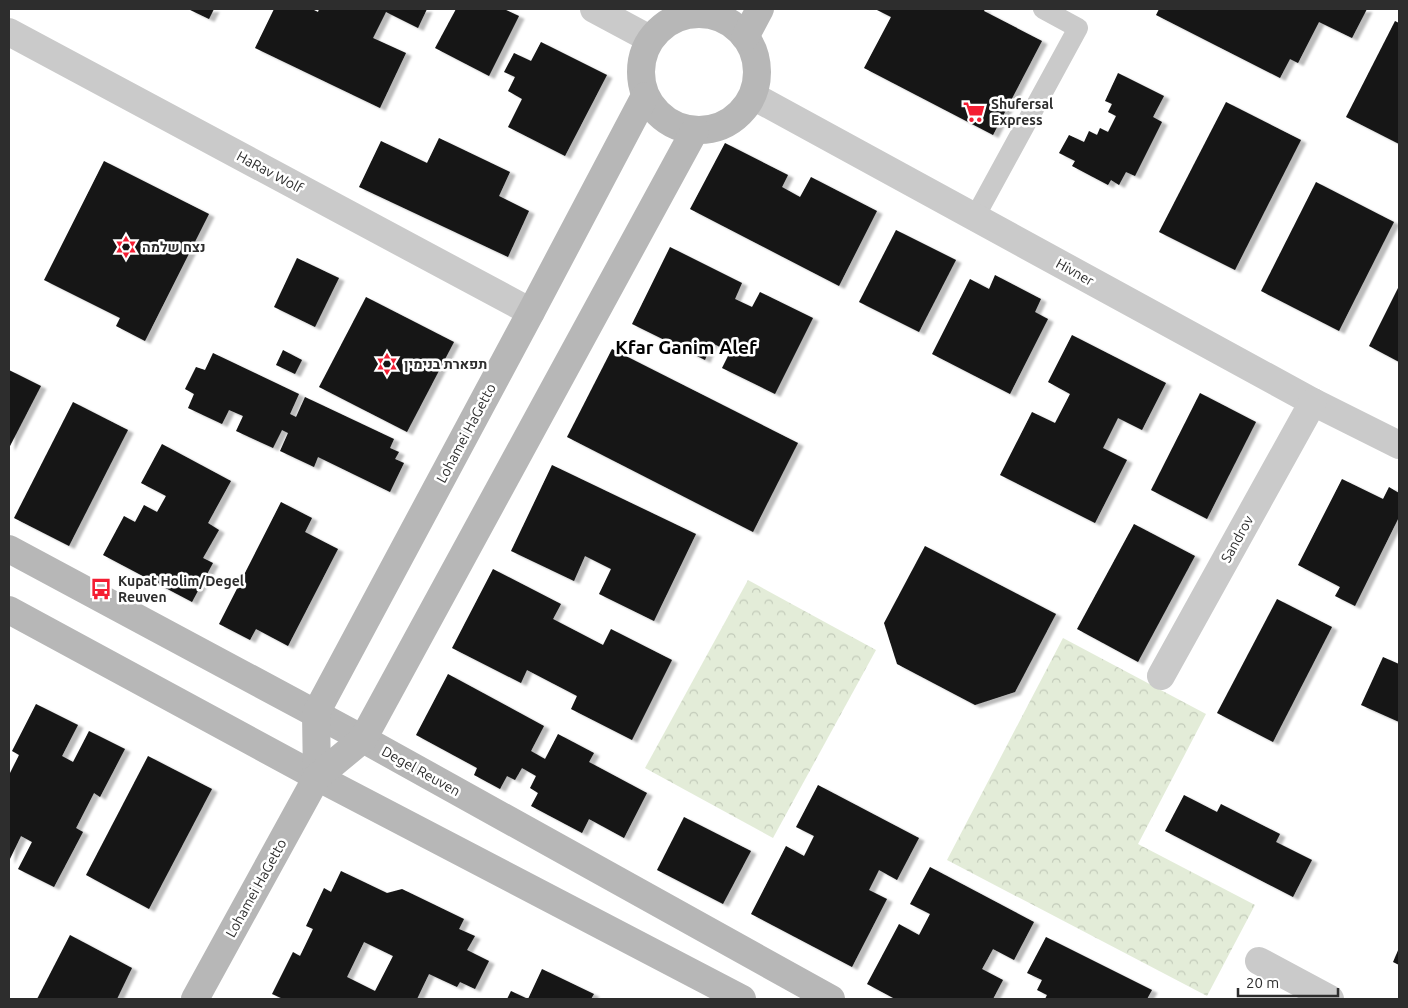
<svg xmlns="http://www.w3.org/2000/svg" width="1408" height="1008" font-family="Ubuntu,Heebo,sans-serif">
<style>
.park{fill:url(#park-crowns)}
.building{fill:#141414;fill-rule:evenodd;filter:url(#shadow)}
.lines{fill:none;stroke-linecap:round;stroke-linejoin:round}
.lane{stroke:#cacaca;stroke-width:20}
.street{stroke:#cacaca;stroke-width:28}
.secondary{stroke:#b7b7b7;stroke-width:28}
.labels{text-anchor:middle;stroke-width:5;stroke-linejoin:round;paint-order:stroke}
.poi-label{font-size:14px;font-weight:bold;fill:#2d2d2d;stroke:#fff;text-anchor:start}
.street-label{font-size:14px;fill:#2d2d2d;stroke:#fff}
.district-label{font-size:19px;font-weight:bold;fill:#000;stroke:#fff}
</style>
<defs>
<pattern id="park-crowns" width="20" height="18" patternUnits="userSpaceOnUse" patternTransform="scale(1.25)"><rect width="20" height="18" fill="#e3ecd8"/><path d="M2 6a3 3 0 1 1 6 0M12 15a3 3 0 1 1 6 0" fill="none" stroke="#c3cbba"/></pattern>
<filter id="shadow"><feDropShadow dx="5.5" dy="3" stdDeviation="1" flood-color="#0004"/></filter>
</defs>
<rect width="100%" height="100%" fill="#fff"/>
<g class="park">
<polygon points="748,580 876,650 773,838 645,768"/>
<polygon points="1063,638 1206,714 1138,844 1255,905 1207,996 947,860"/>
</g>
<g class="building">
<polygon points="188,9 214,9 209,19"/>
<polygon points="274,9 312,9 318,12 319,9 427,9 418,28 386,12 373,38 406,53 380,108 255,48"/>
<polygon points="456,9 504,9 519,16 489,76 435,48"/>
<polygon points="875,9 985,9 984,11 1042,41 993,135 864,68 891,17"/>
<polygon points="1159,9 1367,9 1352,38 1319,22 1298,63 1290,59 1280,78 1156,15"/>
<polygon points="1395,21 1399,23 1399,144 1346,117"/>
<polygon points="541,42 607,75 565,156 508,127 522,99 508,91 515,77 504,72 514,53 531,61"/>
<polygon points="1118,73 1164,96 1153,117 1162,122 1135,176 1126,172 1119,185 1111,180 1108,185 1072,166 1075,161 1059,153 1069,135 1084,142 1089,131 1097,135 1100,128 1108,132 1116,116 1108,112 1112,104 1105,101"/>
<polygon points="1226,102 1301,140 1235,270 1159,232"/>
<polygon points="439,138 510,172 499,196 529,211 508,257 359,187 381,141 427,163"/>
<polygon points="725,143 788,175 782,187 800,197 811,177 877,211 839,286 690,209"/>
<polygon points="104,161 209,214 145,341 116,326 120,318 44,280"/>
<polygon points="1316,182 1394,222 1339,331 1261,291"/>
<polygon points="896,230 956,260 919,332 859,302"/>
<polygon points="670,247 742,283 735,299 752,307 760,292 813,318 775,394 722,368 730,352 712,343 705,360 632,324"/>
<polygon points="297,258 339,278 315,327 274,307"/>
<polygon points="995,275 1041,299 1035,312 1048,319 1010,394 932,354 970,279 989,289"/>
<polygon points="1399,286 1399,362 1369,346"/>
<polygon points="366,297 454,342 407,432 319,387"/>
<polygon points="1072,335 1166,383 1142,430 1118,418 1103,448 1127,460 1095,523 1000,475 1032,412 1055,423 1070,394 1048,382"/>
<polygon points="612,349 798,443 753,532 567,437"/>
<polygon points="283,350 302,360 295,374 276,365"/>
<polygon points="213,353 299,394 290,414 296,417 305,397 394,439 390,448 399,452 395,459 404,463 390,492 318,457 314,467 280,451 288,433 282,430 273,448 236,431 243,416 229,410 222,424 188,408 194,394 185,389 196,367 205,370"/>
<polygon points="9,370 41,386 9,448"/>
<polygon points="1200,393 1256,422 1207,519 1151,490"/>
<polygon points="73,402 128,430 69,546 14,518"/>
<polygon points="162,444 231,481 208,523 219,530 203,558 213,563 192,602 103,555 124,516 135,522 144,505 157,512 166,496 141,483"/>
<polygon points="552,465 696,534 654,621 599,594 611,569 585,556 574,581 511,551"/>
<polygon points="1342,479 1383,499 1389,487 1399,493 1399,517 1355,606 1335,596 1340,587 1298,565"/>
<polygon points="281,502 312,518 305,532 338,549 288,646 256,629 250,640 219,624"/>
<polygon points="1134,524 1195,556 1138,662 1077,629"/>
<polygon points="925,546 1056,614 1015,692 975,705 897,664 884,623"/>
<polygon points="493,569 561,604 553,619 603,645 611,629 672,660 632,740 571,709 577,696 527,670 521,683 452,648"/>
<polygon points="1277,599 1332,627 1273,742 1217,713"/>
<polygon points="1383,657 1399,664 1399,722 1361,705"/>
<polygon points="448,674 544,726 531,751 545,759 558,734 594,753 589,762 647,793 624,838 589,819 582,833 531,806 538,793 530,788 536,776 522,768 515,780 507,776 500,789 474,775 477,768 416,735"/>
<polygon points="36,704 78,725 62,756 73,762 89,731 125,749 100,797 94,793 76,828 83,832 54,887 18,869 32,842 21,836 9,861 9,775 19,755 12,751"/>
<polygon points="148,756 212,789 149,909 86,875"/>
<polygon points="818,785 919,838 897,880 879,870 869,890 887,899 852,967 751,914 786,846 804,856 814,836 796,827"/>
<polygon points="1184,795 1217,812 1221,804 1280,834 1276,842 1312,860 1293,897 1165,831"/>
<polygon points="684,817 751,851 723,904 657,870"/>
<polygon points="930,867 1034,922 1014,960 993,949 982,969 1003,980 993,999 895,999 867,984 899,924 919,935 930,914 910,904"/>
<path d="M341,871L387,893L402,889L464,919L459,929L475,936L467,950L489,961L475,989L460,982L457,987L429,974L417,999H283L272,994L293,952L300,956L313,929L306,926L324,888L331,892ZM364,942L393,956L375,991L347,977Z"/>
<polygon points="70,935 132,968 117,999 37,999"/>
<polygon points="1046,937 1152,990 1147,999 1045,999 1047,995 1037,990 1042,980 1027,973"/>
<polygon points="1399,948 1399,965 1393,962"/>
<polygon points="542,969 594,994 591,999 507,999 511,991 528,999"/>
</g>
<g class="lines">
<polyline class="lane" points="975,217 1078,28 1043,9"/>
<g class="street">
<polyline points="594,9 650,39"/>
<polyline points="9,32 531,312"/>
<polyline points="753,96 1313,402 1399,445"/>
<polyline points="1161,676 1313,402"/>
<polyline points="1259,961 1330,999"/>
</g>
<g class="secondary">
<circle cx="699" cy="72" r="58"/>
<polyline points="745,37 760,9"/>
<polyline points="9,549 363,739 831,999"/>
<polyline points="9,610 317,777 742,999"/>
<polyline points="317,777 316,713 531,312 645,96"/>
<polyline points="195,999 317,777 363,739 695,130"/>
</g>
</g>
<defs>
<g id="supermarket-bare" transform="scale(1.725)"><path d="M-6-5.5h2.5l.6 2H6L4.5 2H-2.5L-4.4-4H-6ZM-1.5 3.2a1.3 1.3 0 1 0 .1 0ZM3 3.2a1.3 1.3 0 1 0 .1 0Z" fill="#f41e33" stroke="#fff" stroke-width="2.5" paint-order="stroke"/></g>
<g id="synagogue-bare" transform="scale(1.725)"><path d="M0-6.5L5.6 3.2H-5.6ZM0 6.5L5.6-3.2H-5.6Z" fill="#f41e33" stroke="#fff" stroke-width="2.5" paint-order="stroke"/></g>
<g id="bus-bare" transform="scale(1.725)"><path d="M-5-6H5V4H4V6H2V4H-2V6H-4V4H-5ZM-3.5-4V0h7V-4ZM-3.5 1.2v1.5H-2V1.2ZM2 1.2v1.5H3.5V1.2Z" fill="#f41e33" stroke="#fff" stroke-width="2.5" paint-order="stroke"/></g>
</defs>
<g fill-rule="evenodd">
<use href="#supermarket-bare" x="974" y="112"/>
<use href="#synagogue-bare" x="126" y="247"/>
<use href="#synagogue-bare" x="387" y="364"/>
<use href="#bus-bare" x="101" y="589"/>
</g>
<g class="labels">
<g class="poi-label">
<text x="991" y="109">Shufersal<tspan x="991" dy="16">Express</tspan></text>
<text x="142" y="252">נצח שלמה</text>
<text x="404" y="369">תפארת בנימין</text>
<text x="118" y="586">Kupat Holim/Degel<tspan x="118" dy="16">Reuven</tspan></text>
</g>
<g class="street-label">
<text transform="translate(270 172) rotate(28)" y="5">HaRav Wolf</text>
<text transform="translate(1075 272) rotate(29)" y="5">Hivner</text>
<text transform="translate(466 433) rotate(-62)" y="5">Lohamei HaGetto</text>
<text transform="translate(1237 539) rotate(-61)" y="5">Sandrov</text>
<text transform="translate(421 771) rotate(29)" y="5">Degel Reuven</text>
<text transform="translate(256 888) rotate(-61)" y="5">Lohamei HaGetto</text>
</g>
<g class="district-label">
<text x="686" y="354">Kfar Ganim Alef</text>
</g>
</g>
<rect width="1408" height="1008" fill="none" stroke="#2d2d2d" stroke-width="20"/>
<path d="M1238 988v8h100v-8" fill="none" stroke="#2d2d2d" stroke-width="2.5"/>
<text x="1246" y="988" font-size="15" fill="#2d2d2d" stroke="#ffffff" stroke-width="4" paint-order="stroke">20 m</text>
</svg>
